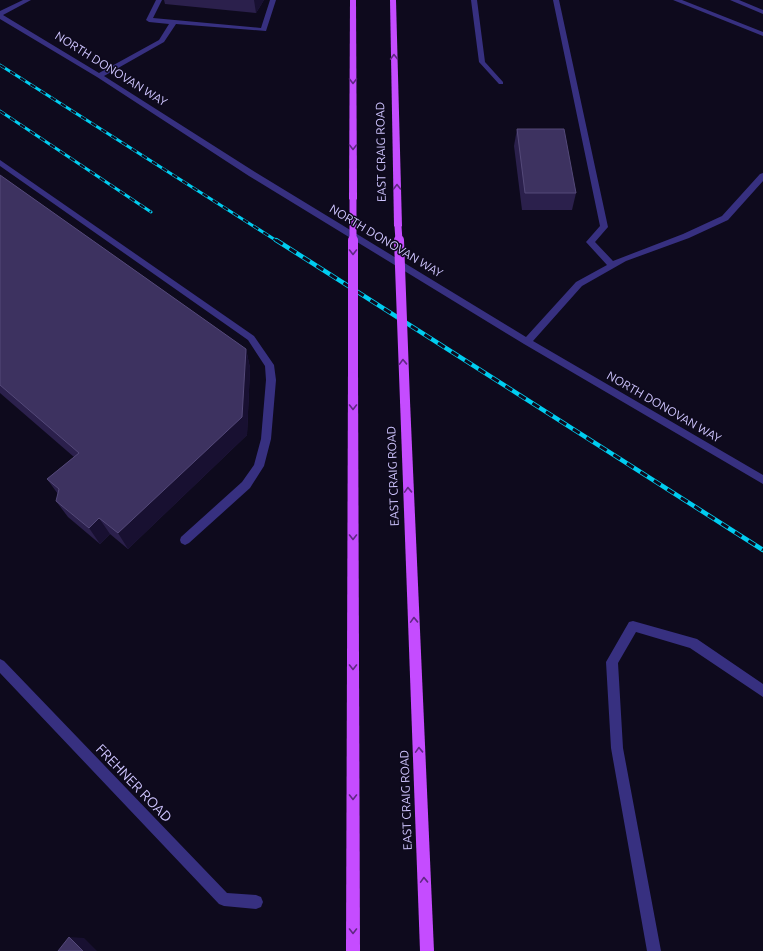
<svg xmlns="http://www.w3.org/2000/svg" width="763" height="951" font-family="Ubuntu,sans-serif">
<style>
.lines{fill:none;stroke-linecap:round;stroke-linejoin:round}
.minor{fill:#373080;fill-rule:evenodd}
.major{fill:#c54cff;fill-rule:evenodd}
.rail-far1-casing{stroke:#00cdf0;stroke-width:3}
.rail-casing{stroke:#00cdf0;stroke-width:4.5}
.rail-far1{stroke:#0e0a1d;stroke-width:2;stroke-dasharray:6;stroke-linecap:butt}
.rail{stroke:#0e0a1d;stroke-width:3;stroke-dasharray:8;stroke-linecap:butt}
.major-bridge-far1{stroke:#c54cff;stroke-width:7}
.major-bridge{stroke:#c54cff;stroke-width:10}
.wall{fill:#2b204c}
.shaded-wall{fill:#181031}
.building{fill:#3d3260;stroke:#544979}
.oneway{stroke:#602883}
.labels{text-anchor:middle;stroke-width:3;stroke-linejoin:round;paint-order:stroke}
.street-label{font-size:12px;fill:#cfc5ff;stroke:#0e0a1d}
.near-street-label{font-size:14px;fill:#cfc5ff;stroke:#0e0a1d}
</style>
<rect width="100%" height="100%" fill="#0e0a1d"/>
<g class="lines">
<g class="minor">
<polygon points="23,0 31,0 3,15 99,73 159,40 169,24 149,22 146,20 156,0 162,0 153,18 261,28 270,0 276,0 266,31 176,24 164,42 104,76 255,172 526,337 576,282 607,265 586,242 600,226 553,0 559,0 608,227 595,242 613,261 683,234 722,216 760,174 763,173 763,181 728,220 689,238 626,261 582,286 533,341 763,475 763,484 524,344 249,176 97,77 0,19 0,11"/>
<polygon points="471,0 477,0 485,62 503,82 503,84 499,84 479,62"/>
<polygon points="673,0 682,0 763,32 763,36"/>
<polygon points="730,0 739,0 763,10 763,14"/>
<polygon points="0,160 254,336 274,365 276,380 271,439 264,466 250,488 189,543 185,545 181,543 180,540 181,537 242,482 254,465 261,439 266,380 265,366 248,340 0,166"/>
<polygon points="633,621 697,639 763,684 763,697 690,648 636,632 618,663 623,748 661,951 647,951 611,748 606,662 629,622"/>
<polygon points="0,659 4,661 227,893 256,895 261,897 263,902 261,907 256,909 224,906 219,904 0,673"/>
</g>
<g class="major">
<polygon points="350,0 356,0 357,199 353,202 349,199"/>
<polygon points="390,0 396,0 402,226 398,229 394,226"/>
<polygon points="353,364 358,368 360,951 346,951 348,368"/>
<polygon points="405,397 408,398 410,401 434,951 420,951 400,401 402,398"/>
</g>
<g class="rail-far1-casing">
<g id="rail-far1">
<polyline points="0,65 277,241"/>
<polyline points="0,111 151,212"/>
</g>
</g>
<g class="rail-casing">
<polyline id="rail" points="276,240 763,550"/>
</g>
<use href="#rail-far1" class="rail-far1"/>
<use href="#rail" class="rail"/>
<g class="major-bridge-far1">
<polyline points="353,199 353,241"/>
<polyline points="398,226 399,241"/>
</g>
<g class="major-bridge">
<polyline points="353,240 353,368"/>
<polyline points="399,240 405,401"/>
</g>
</g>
<g class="wall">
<polygon points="164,0 264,0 256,13 165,4"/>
<polygon points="517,129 576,193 572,210 522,210 514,146"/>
<polygon points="0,175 246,349 250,368 247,435 128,549 110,534 100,544 68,517 56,501 58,494 47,479 74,457 0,393"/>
</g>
<g class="shaded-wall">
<polygon points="254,0 264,0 256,13"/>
<polygon points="246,349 250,368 247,435 128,549 118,533"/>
<polygon points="99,518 110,534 100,544 89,528"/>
<polygon points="69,937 84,938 97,951 83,951"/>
</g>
<g class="building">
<polygon points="517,129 564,129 576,193 525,193"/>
<polygon points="0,175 246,349 242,417 118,533 99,518 89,528 56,501 59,489 47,479 79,453 0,385"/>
<polygon points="69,937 83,951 58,951"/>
</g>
<defs><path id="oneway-chevron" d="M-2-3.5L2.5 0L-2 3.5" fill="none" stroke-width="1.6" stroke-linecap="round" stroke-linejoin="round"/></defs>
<g class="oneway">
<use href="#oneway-chevron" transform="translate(394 57) rotate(-91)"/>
<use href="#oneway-chevron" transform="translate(353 81) rotate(90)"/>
<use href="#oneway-chevron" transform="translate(353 147) rotate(90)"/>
<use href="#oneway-chevron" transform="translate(397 187) rotate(-91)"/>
<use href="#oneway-chevron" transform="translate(353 252) rotate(90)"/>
<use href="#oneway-chevron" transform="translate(403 362) rotate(-92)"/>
<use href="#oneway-chevron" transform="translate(353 407) rotate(90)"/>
<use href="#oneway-chevron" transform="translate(408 490) rotate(-92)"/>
<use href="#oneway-chevron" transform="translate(353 537) rotate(90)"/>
<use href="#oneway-chevron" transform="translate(414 620) rotate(-92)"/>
<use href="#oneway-chevron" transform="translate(353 667) rotate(90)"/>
<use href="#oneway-chevron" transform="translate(419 750) rotate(-92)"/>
<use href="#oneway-chevron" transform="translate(353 797) rotate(90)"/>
<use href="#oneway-chevron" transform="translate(424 880) rotate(-92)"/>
<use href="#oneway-chevron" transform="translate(353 931) rotate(90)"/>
</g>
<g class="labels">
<g class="street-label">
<text transform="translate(111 69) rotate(32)" y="4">NORTH DONOVAN WAY</text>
<text transform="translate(381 152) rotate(-91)" y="4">EAST CRAIG ROAD</text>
<text transform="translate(386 241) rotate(31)" y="4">NORTH DONOVAN WAY</text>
<text transform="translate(664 407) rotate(30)" y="4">NORTH DONOVAN WAY</text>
<text transform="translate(393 476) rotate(-92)" y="4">EAST CRAIG ROAD</text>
<text transform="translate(406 800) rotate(-92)" y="4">EAST CRAIG ROAD</text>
</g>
<g class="near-street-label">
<text transform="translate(134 783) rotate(46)" y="5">FREHNER ROAD</text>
</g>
</g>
</svg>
